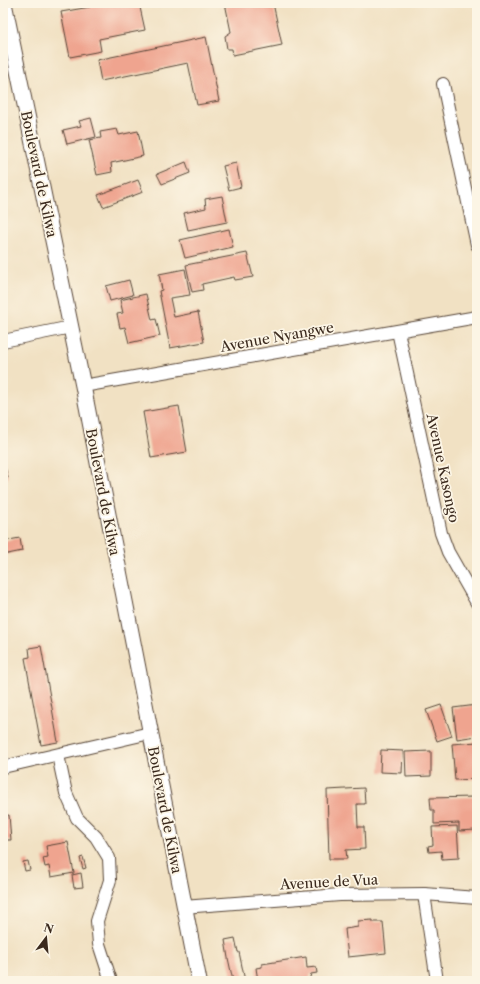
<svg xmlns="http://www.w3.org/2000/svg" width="480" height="984" font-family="'Libre Caslon Text',serif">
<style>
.building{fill:#efa48f}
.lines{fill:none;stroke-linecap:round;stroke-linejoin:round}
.minor-casing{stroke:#564537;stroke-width:14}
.tertiary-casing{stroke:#564537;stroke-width:17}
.minor{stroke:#fff;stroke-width:12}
.tertiary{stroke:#fff;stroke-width:15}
.labels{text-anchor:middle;stroke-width:3.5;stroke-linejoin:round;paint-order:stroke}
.street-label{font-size:14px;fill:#3b2a1e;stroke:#fcf5e5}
</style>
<rect width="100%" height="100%" fill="#fcf5e5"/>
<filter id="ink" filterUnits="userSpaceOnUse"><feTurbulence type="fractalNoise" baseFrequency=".025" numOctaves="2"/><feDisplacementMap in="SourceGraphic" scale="8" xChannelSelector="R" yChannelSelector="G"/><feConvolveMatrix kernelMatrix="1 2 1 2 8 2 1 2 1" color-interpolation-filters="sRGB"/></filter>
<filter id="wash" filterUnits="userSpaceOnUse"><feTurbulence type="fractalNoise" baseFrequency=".012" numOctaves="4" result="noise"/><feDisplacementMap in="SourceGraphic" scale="16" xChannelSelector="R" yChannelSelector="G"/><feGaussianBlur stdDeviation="0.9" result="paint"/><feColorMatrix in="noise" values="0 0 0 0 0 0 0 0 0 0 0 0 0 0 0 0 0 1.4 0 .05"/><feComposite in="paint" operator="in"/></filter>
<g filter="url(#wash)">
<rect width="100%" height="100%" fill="#f1e1c3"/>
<g id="blocks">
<g class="building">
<polygon points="90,3 139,3 145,30 99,39 101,51 70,57 61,12 90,7"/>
<polygon points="225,3 273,3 282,45 233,55 232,49 227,49 225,36 231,32"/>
<polygon points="206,37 219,101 197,105 188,63 101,81 97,60"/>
<polygon points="91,118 96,137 67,144 63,130 81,126 79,121"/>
<polygon points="117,129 119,135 138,131 143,156 111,163 112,172 97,175 89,140 101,138 100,132"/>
<polygon points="186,162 190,173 162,184 157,174"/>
<polygon points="236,163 241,187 229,190 223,166"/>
<polygon points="138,180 143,192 103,207 98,195"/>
<polygon points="222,196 227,222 188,230 184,213 206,208 205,199"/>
<polygon points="229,229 233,247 185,258 180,240"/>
<polygon points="247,253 253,277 235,280 234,277 202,284 203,290 192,292 186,265"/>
<polygon points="185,269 190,295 170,298 174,317 198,312 204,342 170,348 159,291 162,290 159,274"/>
<polygon points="129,280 133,295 110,301 106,286"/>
<polygon points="146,294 152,320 156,319 160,336 129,343 125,327 120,328 117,314 123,313 120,300"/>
<polygon points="179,406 187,452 151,458 143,412"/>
<polygon points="3,459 8,478 3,479"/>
<polygon points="20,538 22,551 3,555 3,541"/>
<polygon points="41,646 58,742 41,745 25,658 30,657 29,648"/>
<polygon points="441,705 452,736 437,741 426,710"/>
<polygon points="477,705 477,736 457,739 453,708"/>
<polygon points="477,742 477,779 455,780 452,744"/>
<polygon points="381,750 403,751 402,773 380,772"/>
<polygon points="431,751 431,776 406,777 405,752"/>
<polygon points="364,788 365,804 357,804 358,827 364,827 365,849 346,850 347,859 329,859 327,790"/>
<polygon points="474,797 475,830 459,831 459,823 434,824 434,810 431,810 430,798"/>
<polygon points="9,815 11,840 3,840 3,816"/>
<polygon points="457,826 459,858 442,859 441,851 429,852 428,846 433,845 432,827"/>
<polygon points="68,842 74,873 51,877 49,866 45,867 43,858 48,857 46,846"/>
<polygon points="83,857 86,868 83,869 80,858"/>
<polygon points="28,861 30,870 25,871 23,862"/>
<polygon points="81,873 83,887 74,888 72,875"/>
<polygon points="373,920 373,922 383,922 386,953 348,957 345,929 358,927 358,921"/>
<polygon points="235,938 238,952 239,952 245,981 233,981 228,958 225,940"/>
<polygon points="306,957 307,968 316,967 317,973 311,974 309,980 258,981 256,968 262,967 262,964"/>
</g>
</g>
</g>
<g filter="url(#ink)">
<use href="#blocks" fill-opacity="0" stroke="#564537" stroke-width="1"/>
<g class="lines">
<g class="minor-casing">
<g id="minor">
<polyline points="443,84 477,245"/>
<polyline points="398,331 441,533 448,552 477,603"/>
<polyline points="3,341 71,327"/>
<polyline points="83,386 477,317"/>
<polyline points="58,755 66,793 77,818 96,837 109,858 110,880 97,921 99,944 111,981"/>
<polyline points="3,767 150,733"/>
<polyline points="424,894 437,981"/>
<polyline points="183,907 340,895 424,894 477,898"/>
</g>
</g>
<g class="tertiary-casing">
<polyline id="tertiary" points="4,3 83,386 199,981"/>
</g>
<use href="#minor" class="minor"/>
<use href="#tertiary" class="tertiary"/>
</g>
</g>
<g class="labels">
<g class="street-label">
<text transform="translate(39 174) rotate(78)" y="5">Boulevard de Kilwa</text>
<text transform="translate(277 337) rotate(-10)" y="5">Avenue Nyangwe</text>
<text transform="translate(443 468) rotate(78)" y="5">Avenue Kasongo</text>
<text transform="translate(103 492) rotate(79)" y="5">Boulevard de Kilwa</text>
<text transform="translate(165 810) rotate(79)" y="5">Boulevard de Kilwa</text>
<text transform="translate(329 882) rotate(-3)" y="5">Avenue de Vua</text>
</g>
</g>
<rect width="480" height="984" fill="none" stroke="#fcf5e5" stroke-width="16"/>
<g transform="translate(46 938) rotate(16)" stroke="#fcf5e5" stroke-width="3" paint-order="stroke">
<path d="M0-3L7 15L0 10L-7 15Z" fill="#3b2a1e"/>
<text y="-6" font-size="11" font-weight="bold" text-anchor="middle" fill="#3b2a1e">N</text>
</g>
</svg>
